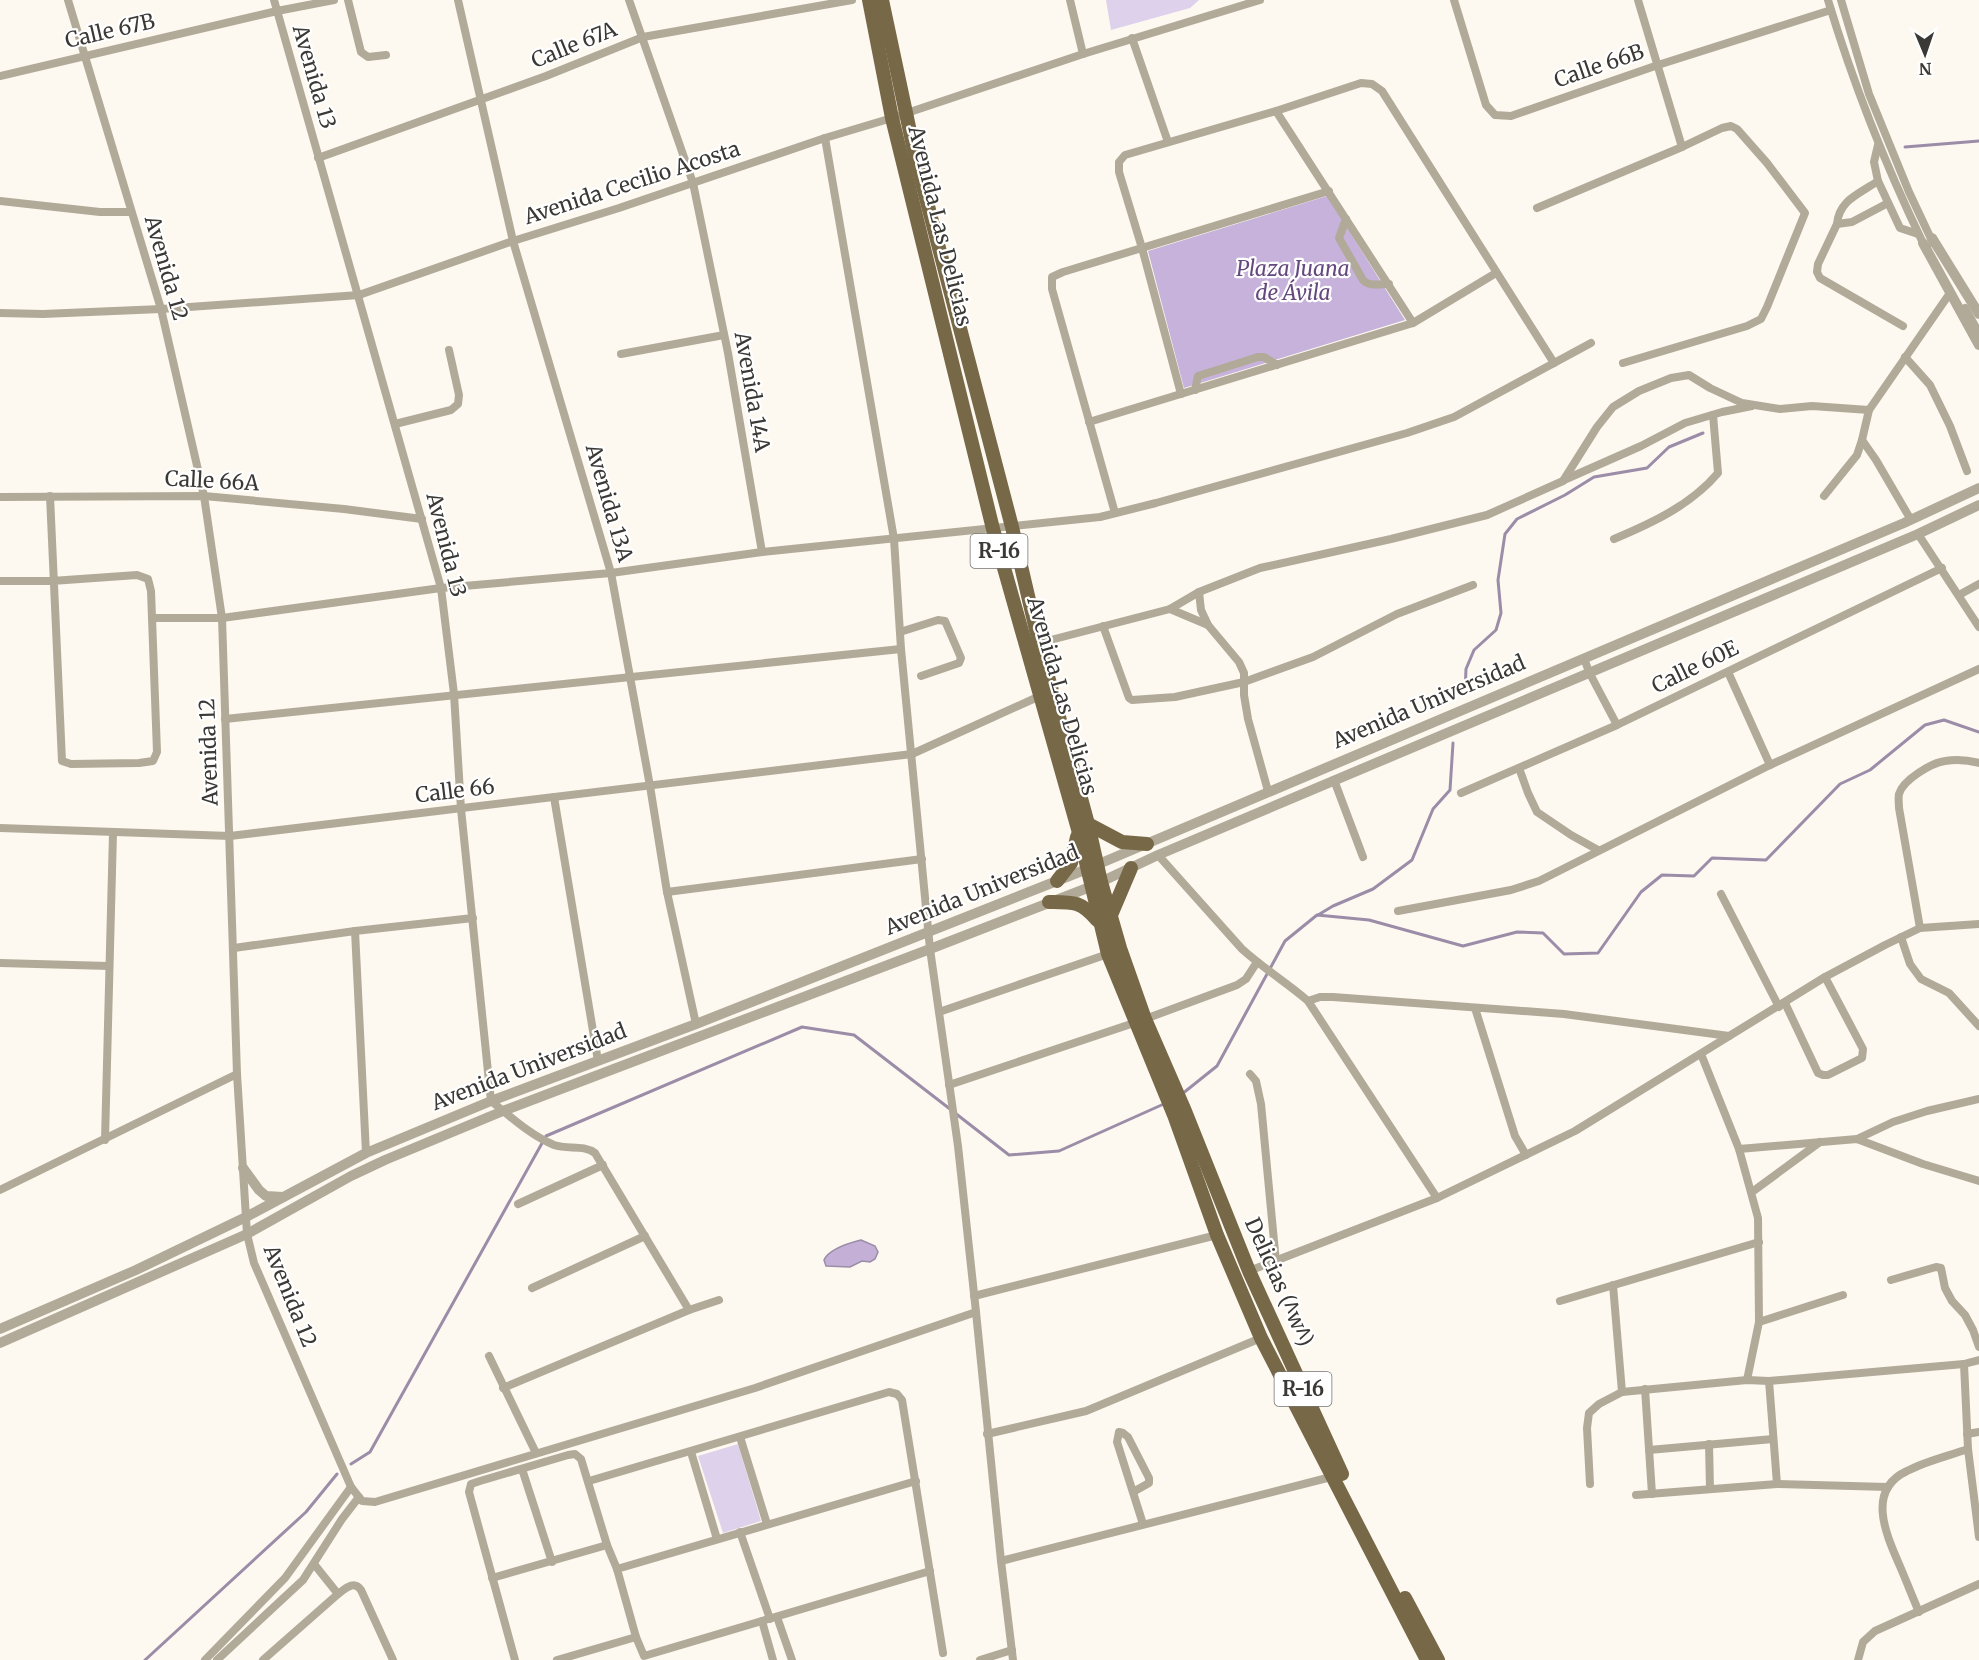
<svg xmlns="http://www.w3.org/2000/svg" width="1979" height="1660" font-family="Merriweather,serif">
<style>
.green{fill:#ded1eb}
.forest{fill:#c6b2da}
.water{fill:#c4b0d7;stroke:#9b8ca7;stroke-width:1.5}
.lines{fill:none;stroke-linecap:round;stroke-linejoin:round}
.stream{stroke:#9b8ca7;stroke-width:3}
.minor{stroke:#b2aa98;stroke-width:8}
.tertiary{stroke:#b2aa98;stroke-width:10}
.primary{stroke:#776848;stroke-width:14}
.labels{text-anchor:middle;stroke-width:4.5;stroke-linejoin:round;paint-order:stroke}
.shield{fill:#fff;stroke:#767472;stroke-width:1.5}
.shield-label{font-size:20px;font-weight:bold;fill:#3b3936}
.street-label{font-size:21px;fill:#3b3936;stroke:#fff}
.park-label{font-size:21px;font-style:italic;fill:#65487d;stroke:#fff}
</style>
<rect width="100%" height="100%" fill="#fdf9f1"/>
<g class="green">
<polygon points="1106,0 1199,0 1190,8 1111,30"/>
<polygon points="738,1444 761,1521 723,1533 698,1456"/>
</g>
<polygon class="forest" points="1327,196 1405,320 1184,388 1148,251"/>
<path class="water" d="M861,1240L875,1246L878,1252L875,1259L870,1262L862,1261L850,1267L826,1266L824,1260C829,1249 849,1243 861,1240Z"/>
<g class="lines">
<g class="stream">
<polyline points="1905,147 1979,141"/>
<polyline points="1465,693 1466,669 1474,650 1496,630 1501,613 1498,580 1505,534 1517,519 1565,495 1594,477 1647,468 1669,447 1703,433"/>
<polyline points="1318,915 1333,906 1373,889 1412,860 1433,809 1450,790 1453,743"/>
<polyline points="1182,1094 1217,1066 1285,941 1317,915 1369,920 1463,946 1517,932 1543,933 1564,954 1598,953 1641,892 1662,875 1694,876 1712,858 1766,860 1840,784 1870,770 1925,725 1944,720 1979,732"/>
<polyline points="955,1113 1009,1155 1059,1151 1166,1103"/>
<polyline points="351,1464 370,1452 546,1136 802,1027 854,1035 950,1109"/>
<polyline points="145,1660 306,1512 337,1474"/>
</g>
<g class="minor">
<polyline points="68,0 161,309 204,496 222,618 237,1074 247,1234 254,1263 351,1487 362,1501 375,1502 755,1388 976,1312"/>
<path d="M274,0L441,588L454,694L461,809L491,1101C511,1117 530,1135 554,1145C568,1150 583,1144 595,1153L689,1310L503,1388"/>
<polyline points="348,0 361,52 368,57 386,55"/>
<polyline points="458,0 513,241 611,573 650,786 667,892 696,1024"/>
<polyline points="629,0 693,183 728,353 762,552 1100,517 1156,503 1407,433 1454,417 1591,343"/>
<polyline points="1070,0 1083,54"/>
<polyline points="1454,0 1486,105 1495,115 1511,116 1658,65 1831,10"/>
<polyline points="1638,0 1682,147"/>
<path d="M1828,0C1853,83 1885,164 1923,243L1927,247"/>
<polyline points="1841,0 1869,94 1909,192 1933,243"/>
<polyline points="1132,38 1168,142"/>
<polyline points="0,76 277,11 334,0"/>
<polyline points="1276,111 1361,83 1372,84 1382,91 1554,363"/>
<polyline points="825,138 894,539 901,649 930,949 958,1146 976,1312 1001,1561 1013,1660"/>
<polyline points="1878,145 1874,162 1878,181 1900,228 1918,234"/>
<polyline points="318,158 546,76 643,37 852,0"/>
<polyline points="0,201 100,212 131,212"/>
<polyline points="1888,203 1852,222 1837,224 1818,264 1817,272 1820,278 1903,326"/>
<polyline points="1537,208 1682,147 1722,128 1731,126 1737,129 1767,163 1805,213 1767,307 1761,319 1747,326 1623,363"/>
<path d="M1346,219L1339,238L1363,280C1369,287 1380,284 1389,284"/>
<path d="M1837,224C1839,200 1859,194 1878,181"/>
<polyline points="1965,308 1979,333"/>
<polyline points="0,313 43,314 161,309 359,295 513,241 619,208 825,138 892,118 1083,54 1260,0"/>
<polyline points="621,354 724,335"/>
<polyline points="1905,357 1930,385 1950,426 1967,471"/>
<polyline points="1195,390 1198,376 1258,357 1264,357 1277,365"/>
<polyline points="1181,394 1142,248 1119,172 1119,162 1125,155 1276,111 1413,323"/>
<polyline points="1869,410 1862,440 1876,460 1911,520"/>
<polyline points="1089,422 1413,323 1496,273"/>
<polyline points="395,424 451,410 458,404 459,395 449,350"/>
<polyline points="1564,480 1641,446 1685,423 1722,412 1752,406"/>
<polyline points="1824,496 1857,455 1862,440"/>
<polyline points="0,497 204,496 344,509 422,519"/>
<polyline points="1115,513 1052,289 1052,277 1063,272 1329,191"/>
<polyline points="1918,534 1979,627"/>
<path d="M1614,539C1652,523 1691,505 1718,473L1713,415"/>
<polyline points="0,581 52,581 137,575 148,579 151,591 157,752 153,761 139,763 71,764 62,761 50,496"/>
<polyline points="1199,592 1201,610 1208,625"/>
<polyline points="1959,595 1979,584"/>
<polyline points="1170,609 1208,625 1239,662 1244,673 1244,695 1248,719 1268,791"/>
<polyline points="152,618 222,618 441,588 611,573 762,552"/>
<polyline points="1103,626 1129,698 1132,700 1175,697 1244,682 1313,657 1397,614 1473,585"/>
<polyline points="900,632 938,620 945,621 961,658 959,663 921,676"/>
<polyline points="1039,643 1170,609 1199,592 1260,568 1391,539 1487,515 1563,481 1597,427 1613,407 1639,391 1671,378 1689,375 1710,388 1742,403 1780,409 1812,406 1869,410 1950,293"/>
<polyline points="1584,658 1589,672 1617,725"/>
<polyline points="1728,672 1770,765"/>
<polyline points="225,719 901,649"/>
<polyline points="1519,768 1528,793 1537,812 1571,835 1598,850"/>
<polyline points="1334,780 1363,857"/>
<polyline points="1461,793 1617,725 1942,568"/>
<polyline points="554,797 598,1061"/>
<polyline points="0,828 230,836 912,754 1040,696"/>
<path d="M1158,855L1242,949C1263,968 1287,983 1308,1001L1437,1198"/>
<polyline points="667,892 922,859"/>
<polyline points="1721,894 1779,1007"/>
<polyline points="1398,911 1511,890 1539,881 1770,765 1979,669"/>
<path d="M1920,928L1899,808C1899,804 1898,798 1899,794C1903,780 1931,763 1945,761C1956,759 1968,760 1979,763"/>
<polyline points="355,931 366,1153"/>
<polyline points="1901,937 1910,964 1921,979 1949,993 1979,1026"/>
<polyline points="234,948 355,931 473,918"/>
<polyline points="0,963 109,966"/>
<polyline points="1308,1001 1320,997 1333,997 1564,1014 1729,1036"/>
<polyline points="1785,1003 1818,1073 1823,1075 1828,1075 1862,1058 1863,1049 1825,977"/>
<polyline points="1475,1008 1515,1136 1526,1155"/>
<polyline points="939,1012 1108,954"/>
<polyline points="1145,1019 1237,985 1246,979 1257,962"/>
<polyline points="1701,1054 1739,1149 1758,1218 1759,1322 1747,1380"/>
<polyline points="1250,1074 1256,1081 1261,1104 1276,1262"/>
<polyline points="949,1085 1137,1022"/>
<polyline points="1857,1139 1893,1122 1927,1111 1979,1099"/>
<polyline points="105,1140 113,833"/>
<polyline points="1739,1149 1857,1139 1923,1164 1979,1181"/>
<polyline points="0,1190 237,1074"/>
<polyline points="1752,1192 1820,1142"/>
<polyline points="518,1204 603,1165"/>
<polyline points="1249,1271 1437,1198 1575,1131 1825,977 1885,945 1920,928 1979,924"/>
<polyline points="1891,1280 1936,1267 1941,1268 1945,1288 1952,1301 1965,1315 1973,1330 1979,1347"/>
<polyline points="1613,1285 1622,1392"/>
<polyline points="532,1288 645,1236"/>
<polyline points="974,1296 1217,1235"/>
<polyline points="1560,1301 1759,1242"/>
<polyline points="689,1310 719,1300"/>
<polyline points="1759,1322 1843,1295"/>
<polyline points="489,1356 536,1453"/>
<polyline points="1964,1364 1968,1449 1979,1537"/>
<polyline points="1769,1381 1777,1484"/>
<polyline points="1645,1389 1652,1494"/>
<polyline points="987,1434 1086,1411 1261,1338"/>
<polyline points="1967,1434 1979,1432"/>
<polyline points="740,1437 767,1524"/>
<polyline points="1709,1444 1710,1489"/>
<polyline points="1649,1450 1773,1439"/>
<polyline points="691,1452 717,1539"/>
<polyline points="522,1469 552,1562"/>
<polyline points="589,1481 889,1392 897,1394 902,1400 943,1653"/>
<polyline points="1590,1484 1587,1428 1589,1413 1599,1404 1622,1392 1747,1380 1769,1381 1964,1364 1979,1360"/>
<polyline points="1133,1492 1149,1483 1149,1478 1128,1437 1123,1433 1119,1432 1117,1442 1143,1524"/>
<polyline points="1636,1495 1777,1484 1888,1487"/>
<polyline points="740,1532 770,1619"/>
<polyline points="1001,1561 1335,1476"/>
<polyline points="314,1564 338,1594"/>
<polyline points="617,1569 916,1481"/>
<polyline points="492,1578 607,1545"/>
<path d="M1919,1612C1912,1596 1906,1580 1899,1564C1886,1534 1866,1490 1907,1471C1926,1461 1948,1456 1968,1449"/>
<polyline points="777,1617 792,1660"/>
<polyline points="762,1621 773,1660"/>
<polyline points="205,1660 285,1578 351,1487"/>
<polyline points="217,1660 303,1580 342,1519 359,1497"/>
<path d="M263,1660L338,1594C346,1588 354,1580 361,1590L393,1660"/>
<polyline points="515,1660 469,1492 471,1484 480,1481 568,1455 575,1454 581,1459 607,1545 617,1569 636,1637 644,1656 930,1571"/>
<polyline points="557,1660 636,1637"/>
<polyline points="980,1660 1012,1650"/>
<polyline points="1858,1660 1863,1642 1875,1631 1979,1584"/>
</g>
<g class="tertiary">
<polyline points="1932,238 1979,314"/>
<polyline points="1923,243 1979,345"/>
<polyline points="243,1168 259,1190 266,1196 283,1197"/>
<polyline points="0,1329 136,1270 246,1217 366,1153 491,1101 696,1024 1087,869 1904,523 1979,488"/>
<polyline points="0,1343 247,1234 351,1176 385,1160 503,1111 930,949 1090,887 1158,855 1918,534 1979,505"/>
</g>
<g class="primary">
<polyline points="869,0 892,118 993,529 1078,829 1108,954 1174,1115 1217,1235 1261,1338 1427,1660"/>
<polyline points="882,0 916,160 1012,527 1039,643 1088,824 1101,882 1120,948 1145,1019 1185,1111 1249,1271 1342,1474"/>
<polyline points="1088,824 1122,842 1147,844"/>
<polyline points="1057,881 1071,863 1077,837"/>
<path d="M1049,902C1073,902 1081,901 1097,920"/>
<polyline points="1111,915 1131,868"/>
<polyline points="1405,1598 1438,1660"/>
</g>
</g>
<g class="labels">
<g class="shield">
<rect x="970.5" y="534" width="57" height="34" rx="4.5"/>
<rect x="1274.5" y="1372" width="57" height="34" rx="4.5"/>
</g>
<g class="shield-label">
<text x="999" y="558">R-16</text>
<text x="1303" y="1396">R-16</text>
</g>
<g class="street-label">
<text transform="translate(110 31) rotate(-13)" y="7">Calle 67B</text>
<text transform="translate(574 45) rotate(-22)" y="7">Calle 67A</text>
<text transform="translate(1599 66) rotate(-19)" y="7">Calle 66B</text>
<text transform="translate(314 77) rotate(74)" y="7">Avenida 13</text>
<text transform="translate(632 183) rotate(-18)" y="7">Avenida Cecilio Acosta</text>
<text transform="translate(940 226) rotate(76)" y="7">Avenida Las Delicias</text>
<text transform="translate(166 268) rotate(74)" y="7">Avenida 12</text>
<text transform="translate(752 392) rotate(80)" y="7">Avenida 14A</text>
<text transform="translate(212 481) rotate(3)" y="7">Calle 66A</text>
<text transform="translate(609 503) rotate(74)" y="7">Avenida 13A</text>
<text transform="translate(446 545) rotate(76)" y="7">Avenida 13</text>
<text transform="translate(1695 667) rotate(-26)" y="7">Calle 60E</text>
<text transform="translate(1062 696) rotate(74)" y="7">Avenida Las Delicias</text>
<text transform="translate(1429 702) rotate(-23)" y="7">Avenida Universidad</text>
<text transform="translate(209 752) rotate(-92)" y="7">Avenida 12</text>
<text transform="translate(455 791) rotate(-7)" y="7">Calle 66</text>
<text transform="translate(982 890) rotate(-22)" y="7">Avenida Universidad</text>
<text transform="translate(529 1067) rotate(-21)" y="7">Avenida Universidad</text>
<text transform="translate(1279 1282) rotate(66)" y="7">Delicias (^w^)</text>
<text transform="translate(290 1296) rotate(68)" y="7">Avenida 12</text>
</g>
<g class="park-label">
<text x="1293" y="276">Plaza Juana<tspan x="1293" dy="24">de Ávila</tspan></text>
</g>
</g>
<g transform="translate(1925 54) rotate(178)" stroke="#ffffff" stroke-width="4.5" paint-order="stroke">
<path d="M0-4.5L10 22L0 15L-10 22Z" fill="#3b3936"/>
<text y="-9" font-size="16" font-weight="bold" text-anchor="middle" fill="#3b3936">N</text>
</g>
</svg>
